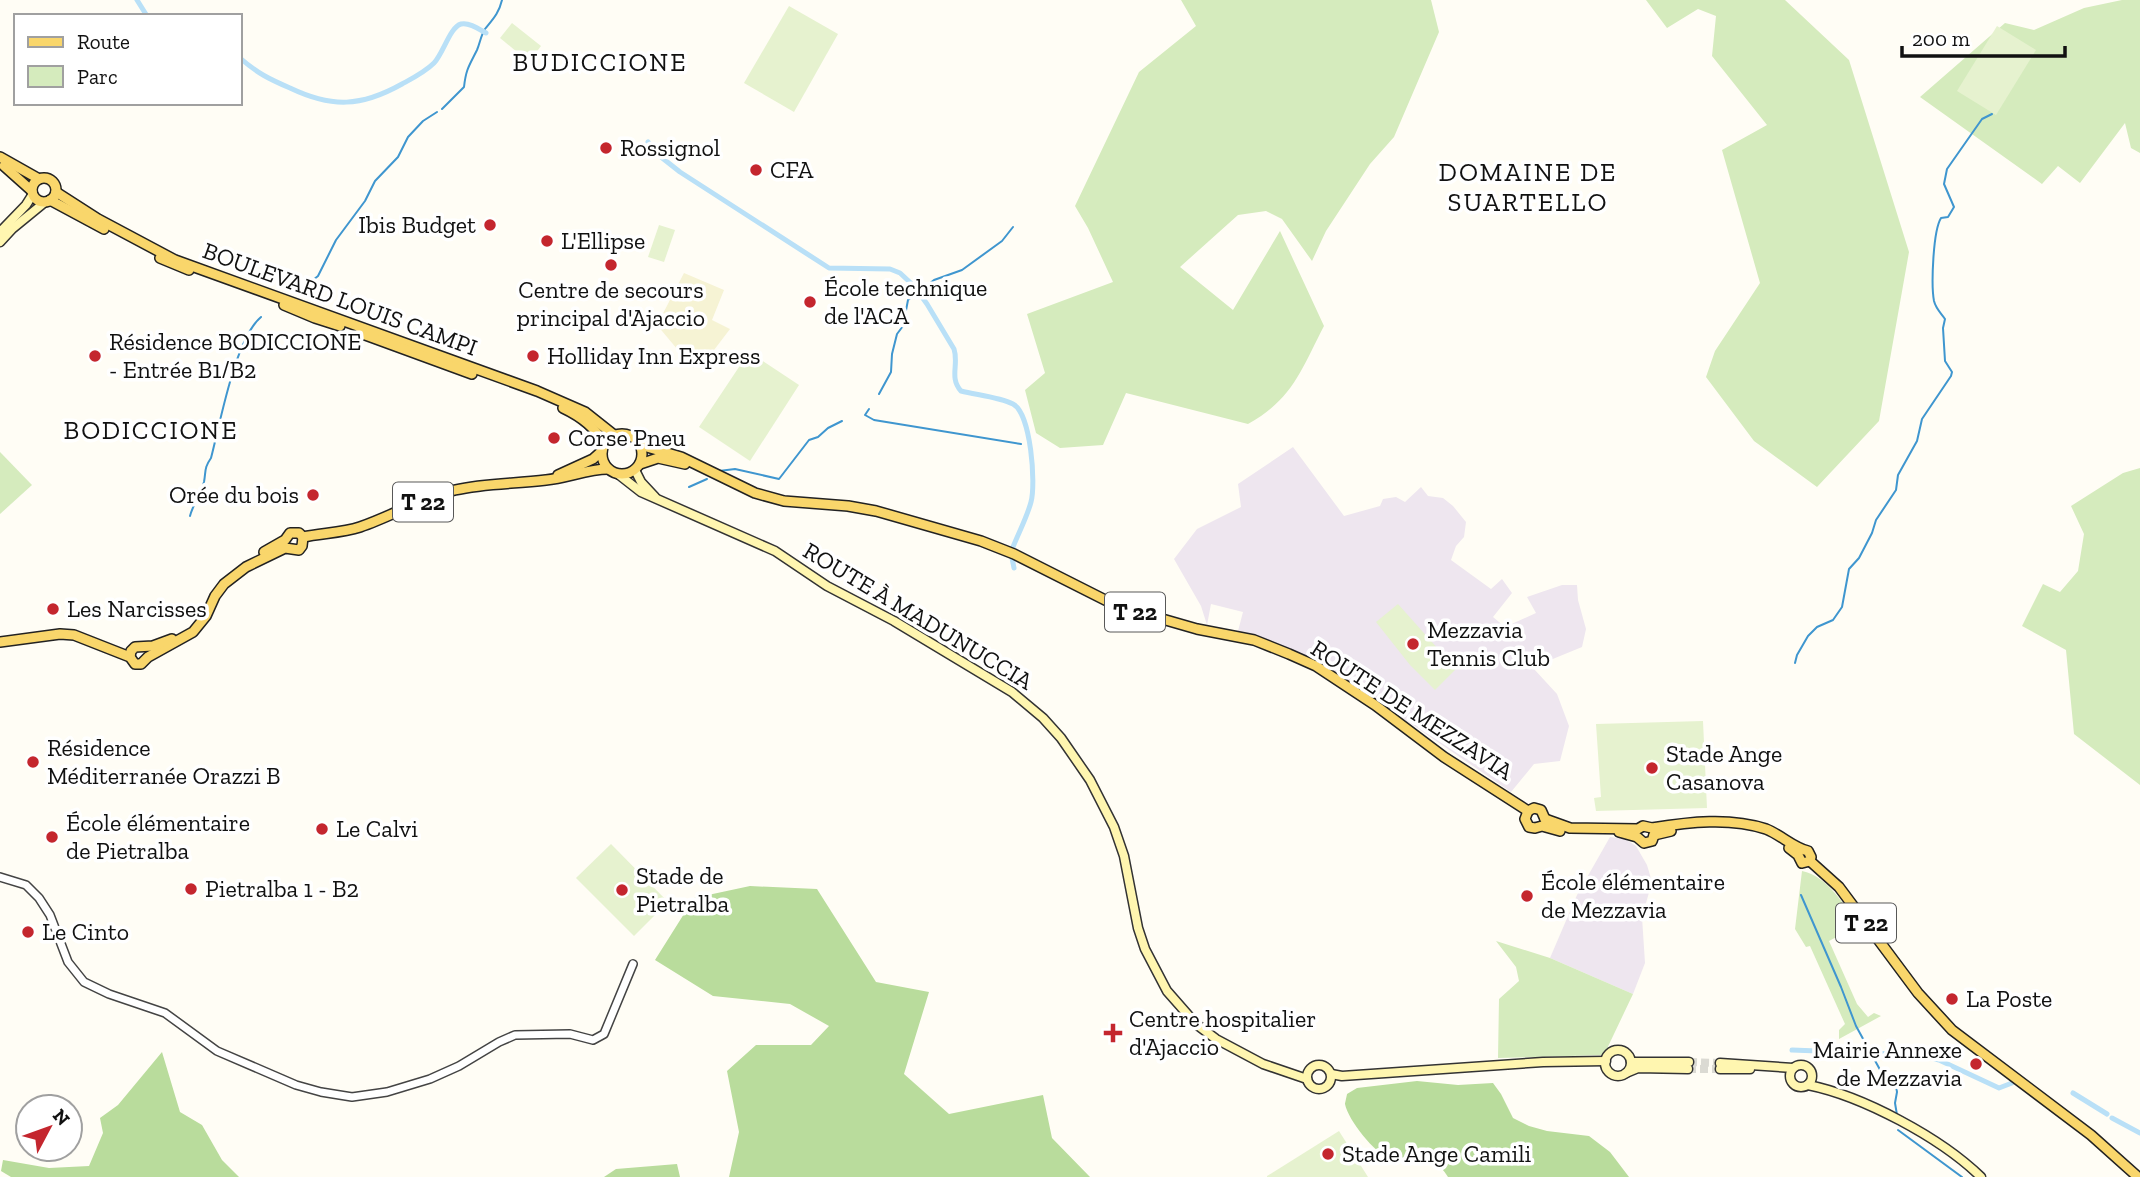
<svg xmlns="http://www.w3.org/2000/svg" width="2140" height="1177" font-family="'Zilla Slab',serif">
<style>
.industrial{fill:#eee6ef}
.farmland{fill:#f6f3d4}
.green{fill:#d5ebbd}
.forest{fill:#b9dc9c}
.pitch{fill:#e6f2cf}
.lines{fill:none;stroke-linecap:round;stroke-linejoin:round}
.stream{stroke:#3f96cf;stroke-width:2}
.canal{stroke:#b9e0f7;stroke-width:5}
.secondary-tunnel{stroke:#dbdad3;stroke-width:8;stroke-dasharray:8 4;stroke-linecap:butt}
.tertiary-casing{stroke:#444;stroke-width:10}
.secondary-casing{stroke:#333;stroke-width:11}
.primary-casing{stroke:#222;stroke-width:12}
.tertiary{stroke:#fff;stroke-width:7}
.secondary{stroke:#fff6b0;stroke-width:8}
.primary{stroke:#f9d66b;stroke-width:9}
.poi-dot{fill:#c4262e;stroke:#fff;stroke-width:2.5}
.labels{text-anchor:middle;stroke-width:7;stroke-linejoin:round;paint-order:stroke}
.shield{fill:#fff;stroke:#585858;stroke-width:2}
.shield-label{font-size:23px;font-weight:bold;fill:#111}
.poi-label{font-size:24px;fill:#111;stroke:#fff;text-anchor:start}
.street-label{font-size:24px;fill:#111;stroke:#fff}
.neighbourhood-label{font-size:26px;letter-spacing:2px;fill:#111;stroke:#fff}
</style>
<rect width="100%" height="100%" fill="#fffdf5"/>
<g class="industrial">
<polygon points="1293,447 1344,516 1380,506 1383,499 1396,497 1405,502 1421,487 1428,496 1443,498 1453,506 1466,522 1464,537 1456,546 1451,560 1491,589 1502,579 1512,593 1493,617 1505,627 1536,613 1527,597 1562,585 1577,585 1578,600 1586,629 1582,647 1543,663 1534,669 1557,694 1569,726 1560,761 1534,764 1511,792 1319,661 1261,637 1238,631 1243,612 1211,604 1207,625 1201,606 1174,559 1197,529 1241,507 1238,484"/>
<polygon points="1610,837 1625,839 1636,846 1647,865 1652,882 1642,917 1645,963 1633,994 1550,958 1577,895"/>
</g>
<polygon class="farmland" points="684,273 724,290 712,320 730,329 714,350 693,368 657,325"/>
<g class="green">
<path d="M1181,0H1431L1439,32L1394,137L1370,164L1326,231L1312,261L1282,219L1266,211L1238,215L1180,267L1233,310L1280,231L1324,326C1301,370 1293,399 1248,424L1126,393L1103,445L1060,448L1036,433L1025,390L1045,373L1027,314L1113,282L1088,228L1075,206L1139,72L1196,26Z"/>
<polygon points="1646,0 1785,0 1849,60 1909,252 1879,421 1817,487 1754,441 1706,377 1715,351 1760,283 1722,150 1767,125 1712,56 1716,16 1698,9 1667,28"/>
<polygon points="2122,0 2140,0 2140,153 2131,148 2125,123 2080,183 2058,166 2042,184 1920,97 2005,23 2034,30 2084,8"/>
<polygon points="0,452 32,485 0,514"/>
<polygon points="2140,468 2140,785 2074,734 2066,650 2022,626 2043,584 2060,592 2078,571 2084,534 2071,506 2123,473"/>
<path d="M1802,871C1828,876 1844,906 1859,925L1829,941L1857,1004L1868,1017L1874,1013L1881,1016L1839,1039V1030L1845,1024L1810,946L1806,947L1795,929Z"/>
<polygon points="1496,941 1550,958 1633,994 1604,1055 1498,1058 1499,999 1519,981 1516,967"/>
</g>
<g class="forest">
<polygon points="750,886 817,889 876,982 929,992 904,1074 949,1114 1043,1095 1052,1138 1090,1177 729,1177 739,1132 727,1071 756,1045 811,1045 829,1026 790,1004 713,996 655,960 694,898"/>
<polygon points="162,1052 180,1112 202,1125 222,1160 239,1177 11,1177 1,1171 3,1160 49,1168 89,1166 103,1133 100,1118 118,1105"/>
<path d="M1417,1081L1458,1085L1493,1083L1501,1094L1513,1118L1529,1126L1547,1131L1589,1136L1610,1152L1629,1177H1448C1431,1149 1416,1164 1390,1158C1375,1154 1348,1120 1345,1104C1345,1103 1347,1095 1347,1094L1357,1088Z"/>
<polygon points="677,1164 680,1177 604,1177 616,1169"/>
</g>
<g class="pitch">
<polygon points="789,6 838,34 794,112 744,83"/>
<polygon points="512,23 541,46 529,62 500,38"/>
<polygon points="1997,26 2036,50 1996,115 1957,91"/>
<polygon points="659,225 675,230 664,262 648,257"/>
<polygon points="749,352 799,385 750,461 699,427"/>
<polygon points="1398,604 1456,669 1435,690 1410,665 1376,622"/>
<polygon points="1703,721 1707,808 1596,811 1594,798 1601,797 1596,724"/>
<polygon points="611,844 668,902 634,936 576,878"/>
<polygon points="1339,1131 1368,1177 1267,1177 1267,1176"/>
</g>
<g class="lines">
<g class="stream">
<path d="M442,109L464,87C466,69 469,66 477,50C480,43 481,35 485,29C493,19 499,13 502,0"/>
<polyline points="303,288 318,276 336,240 365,201 375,181 398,157 408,137 423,121 437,112"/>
<polyline points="879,394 891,372 892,354 897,334 903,326 908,300 934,280 962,270 1002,241 1013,227"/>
<polyline points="869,409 865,415 874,420 1021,444"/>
<polyline points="719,471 735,469 779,479 809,440 818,437 828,428 842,421"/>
<polyline points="689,487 707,479"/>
<path d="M190,516C193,504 201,494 204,482C206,471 204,468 211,458C220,424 235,339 261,317"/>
<path d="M1795,663L1797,655L1808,636L1817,627L1833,620L1842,607L1849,569L1859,558L1872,533L1876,520L1896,490L1898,475L1917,441L1922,419L1951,376L1952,372L1945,361L1943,328L1945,319C1941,313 1936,309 1934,301C1931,285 1933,231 1941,218L1948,217L1954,207L1944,184L1947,169L1982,119L1992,114"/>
<polyline points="1801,895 1841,987 1856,1026 1884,1077 1896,1086 1897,1092 1895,1103 1897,1115"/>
<polyline points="1898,1130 1962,1177"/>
</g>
<g class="canal">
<polyline points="137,0 147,16"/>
<path d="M240,58C257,73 269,79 290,88C332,108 361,107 402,84C413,78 425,72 434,63C443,54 450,27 461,24C469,22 479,29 486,33"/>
<path d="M648,142L661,157L680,172L829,268L890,269L900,273L914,286L927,304L954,349C959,364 949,378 961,391C977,395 999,397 1013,404C1031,413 1036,484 1031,502C1027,517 1019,532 1013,547"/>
<polyline points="1012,558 1014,568"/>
<polyline points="1792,1050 1921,1055 1939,1060 1999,1088 2012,1083"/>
<polyline points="2073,1093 2107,1114"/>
<polyline points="2112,1118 2140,1133"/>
</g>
<g class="secondary-tunnel">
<polyline points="1689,1062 1720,1063"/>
<polyline points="1688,1069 1720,1069"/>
</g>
<g class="tertiary-casing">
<polyline id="tertiary" points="0,877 26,885 39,898 50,915 68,962 84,982 109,994 165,1013 217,1051 296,1085 321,1092 352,1097 387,1092 430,1079 459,1066 499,1042 515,1035 570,1034 593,1040 604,1034 633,964"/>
</g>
<g class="secondary-casing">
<g id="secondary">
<polyline points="0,232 26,205 33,194"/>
<polyline points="0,242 12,229 45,202"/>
<polyline points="635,470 641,482 655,497"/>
<polyline points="618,474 641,492 775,551 827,586 894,621 1012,692 1043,718 1061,738 1090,780 1114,827 1124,856 1138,928 1145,949 1167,991 1196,1024 1216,1039 1263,1064 1307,1079"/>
<circle cx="1618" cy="1063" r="13"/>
<polyline points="1631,1062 1689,1062"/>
<polyline points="1720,1063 1793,1068"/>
<circle cx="1319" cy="1077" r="12"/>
<circle cx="1801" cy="1076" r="11"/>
<polyline points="1720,1069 1750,1069"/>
<polyline points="1626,1073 1638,1068 1688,1069"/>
<polyline points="1331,1074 1342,1076 1543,1062 1606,1061"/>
<path d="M1808,1085C1863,1096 1941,1138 1981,1177"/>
</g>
</g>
<g class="primary-casing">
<g id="primary">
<polyline points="0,157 39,179"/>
<polyline points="4,166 32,191"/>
<circle cx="44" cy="190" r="12"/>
<polyline points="56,192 98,219 175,260 537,391 585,412 614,435"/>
<polyline points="50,200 104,229"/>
<polyline points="160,258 189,270"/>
<polyline points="284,305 315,318 340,326"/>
<polyline points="360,333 472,374"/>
<path d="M563,408C580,416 596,428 604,444"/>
<circle cx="622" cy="454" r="20"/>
<polyline points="640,445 681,457 755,493 784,501 848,506 876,511 981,541 1014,554 1117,606 1197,629 1254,640 1289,654 1316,666 1375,705 1444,757 1528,811"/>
<polyline points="640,464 658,458 685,464"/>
<polyline points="558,475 593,459 602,451"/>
<path d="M303,537C321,533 342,533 360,527C392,516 422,498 455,490C485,483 515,484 546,480C567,478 588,469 608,469"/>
<polyline points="264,552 285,540 290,533 299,533 303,537"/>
<polyline points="0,642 60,634 74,635 130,657 135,664 141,664 148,657 193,632 206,616 215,596 224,584 246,567 285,548 299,550 302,546 303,537"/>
<polyline points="130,657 131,651 135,647 153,646 172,639"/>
<polyline points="1528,811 1525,819 1529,827 1535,828 1542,826 1560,831"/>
<polyline points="1528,811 1534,808 1541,810 1545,819"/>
<path d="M1545,819L1570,828L1638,829L1643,826L1652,828C1689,822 1730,817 1766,829C1781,835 1794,848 1808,851L1811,857L1810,861"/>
<polyline points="1619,832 1637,837 1644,843 1652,841 1654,835"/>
<polyline points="1654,835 1671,831"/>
<polyline points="1789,848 1798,855 1802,863 1810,861"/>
<polyline points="1810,861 1839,887 1918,993 1952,1030 2091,1135 2138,1177"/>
</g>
</g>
<use href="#tertiary" class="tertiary"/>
<use href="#secondary" class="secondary"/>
<use href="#primary" class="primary"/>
</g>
<g class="poi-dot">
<circle cx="606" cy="148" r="7"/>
<circle cx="756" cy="170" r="7"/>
<circle cx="490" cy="225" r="7"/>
<circle cx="547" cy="241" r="7"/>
<circle cx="611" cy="265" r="7"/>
<circle cx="810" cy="302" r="7"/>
<circle cx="95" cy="356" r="7"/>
<circle cx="533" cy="356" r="7"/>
<circle cx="554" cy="438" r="7"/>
<circle cx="313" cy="495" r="7"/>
<circle cx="53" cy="609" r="7"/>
<circle cx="1413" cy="644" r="7"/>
<circle cx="33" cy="762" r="7"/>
<circle cx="1652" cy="768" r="7"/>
<circle cx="322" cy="829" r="7"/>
<circle cx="52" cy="837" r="7"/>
<circle cx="191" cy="889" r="7"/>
<circle cx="622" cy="890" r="7"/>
<circle cx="1527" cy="896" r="7"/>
<circle cx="28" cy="932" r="7"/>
<circle cx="1952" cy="999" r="7"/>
<path d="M1109.5 1022.5h7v7h7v7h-7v7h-7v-7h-7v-7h7z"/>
<circle cx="1976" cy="1064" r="7"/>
<circle cx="1328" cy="1154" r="7"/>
</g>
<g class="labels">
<g class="shield">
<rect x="393" y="482.5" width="60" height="39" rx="5"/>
<rect x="1105" y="592.5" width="60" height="39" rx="5"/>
<rect x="1836" y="903.5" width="60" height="39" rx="5"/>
</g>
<g class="shield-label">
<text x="423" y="510">T 22</text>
<text x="1135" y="620">T 22</text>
<text x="1866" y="931">T 22</text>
</g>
<g class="poi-label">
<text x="620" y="156">Rossignol</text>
<text x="770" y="178">CFA</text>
<text x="476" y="233" text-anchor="end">Ibis Budget</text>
<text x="561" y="249">L'Ellipse</text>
<text x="824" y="296">École technique<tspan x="824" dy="28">de l'ACA</tspan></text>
<text x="611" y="298" text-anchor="middle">Centre de secours<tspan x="611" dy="28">principal d'Ajaccio</tspan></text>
<text x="109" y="350">Résidence BODICCIONE<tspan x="109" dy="28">- Entrée B1/B2</tspan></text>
<text x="547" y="364">Holliday Inn Express</text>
<text x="568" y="446">Corse Pneu</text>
<text x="299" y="503" text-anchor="end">Orée du bois</text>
<text x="67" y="617">Les Narcisses</text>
<text x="1427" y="638">Mezzavia<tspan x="1427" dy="28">Tennis Club</tspan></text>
<text x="47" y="756">Résidence<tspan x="47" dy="28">Méditerranée Orazzi B</tspan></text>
<text x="1666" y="762">Stade Ange<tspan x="1666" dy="28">Casanova</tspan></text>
<text x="66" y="831">École élémentaire<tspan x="66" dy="28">de Pietralba</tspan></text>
<text x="336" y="837">Le Calvi</text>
<text x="636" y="884">Stade de<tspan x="636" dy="28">Pietralba</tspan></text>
<text x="1541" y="890">École élémentaire<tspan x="1541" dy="28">de Mezzavia</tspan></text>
<text x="205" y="897">Pietralba 1 - B2</text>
<text x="42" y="940">Le Cinto</text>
<text x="1966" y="1007">La Poste</text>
<text x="1129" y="1027">Centre hospitalier<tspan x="1129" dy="28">d'Ajaccio</tspan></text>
<text x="1962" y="1058" text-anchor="end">Mairie Annexe<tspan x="1962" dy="28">de Mezzavia</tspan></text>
<text x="1342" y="1162">Stade Ange Camili</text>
</g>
<g class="street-label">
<text transform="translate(340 299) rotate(20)" y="8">BOULEVARD LOUIS CAMPI</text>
<text transform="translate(918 616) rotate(31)" y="8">ROUTE À MADUNUCCIA</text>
<text transform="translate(1412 710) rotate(33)" y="8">ROUTE DE MEZZAVIA</text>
</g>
<g class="neighbourhood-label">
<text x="600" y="71">BUDICCIONE</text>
<text x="1528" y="181">DOMAINE DE<tspan x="1528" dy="30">SUARTELLO</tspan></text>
<text x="151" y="439">BODICCIONE</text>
</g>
</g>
<rect x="14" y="14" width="228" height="91" fill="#ffffff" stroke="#a0a0a0" stroke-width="2"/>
<rect x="28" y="37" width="35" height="10" fill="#f9d66b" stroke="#a0a0a0" stroke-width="2"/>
<text x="77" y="49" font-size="21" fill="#111111">Route</text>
<rect x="28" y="66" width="35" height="21" fill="#d5ebbd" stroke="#a0a0a0" stroke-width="2"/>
<text x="77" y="84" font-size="21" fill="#111111">Parc</text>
<g transform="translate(49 1128) rotate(49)"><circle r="33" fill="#ffffff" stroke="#a0a0a0" stroke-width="2"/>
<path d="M0-5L12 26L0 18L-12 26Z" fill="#c4262e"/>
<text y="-10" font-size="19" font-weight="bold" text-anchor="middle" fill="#111111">N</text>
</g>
<path d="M1902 46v10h163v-10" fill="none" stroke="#111111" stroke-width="3.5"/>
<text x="1912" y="46" font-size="21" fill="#111111" stroke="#ffffff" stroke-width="5" paint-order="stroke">200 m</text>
</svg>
